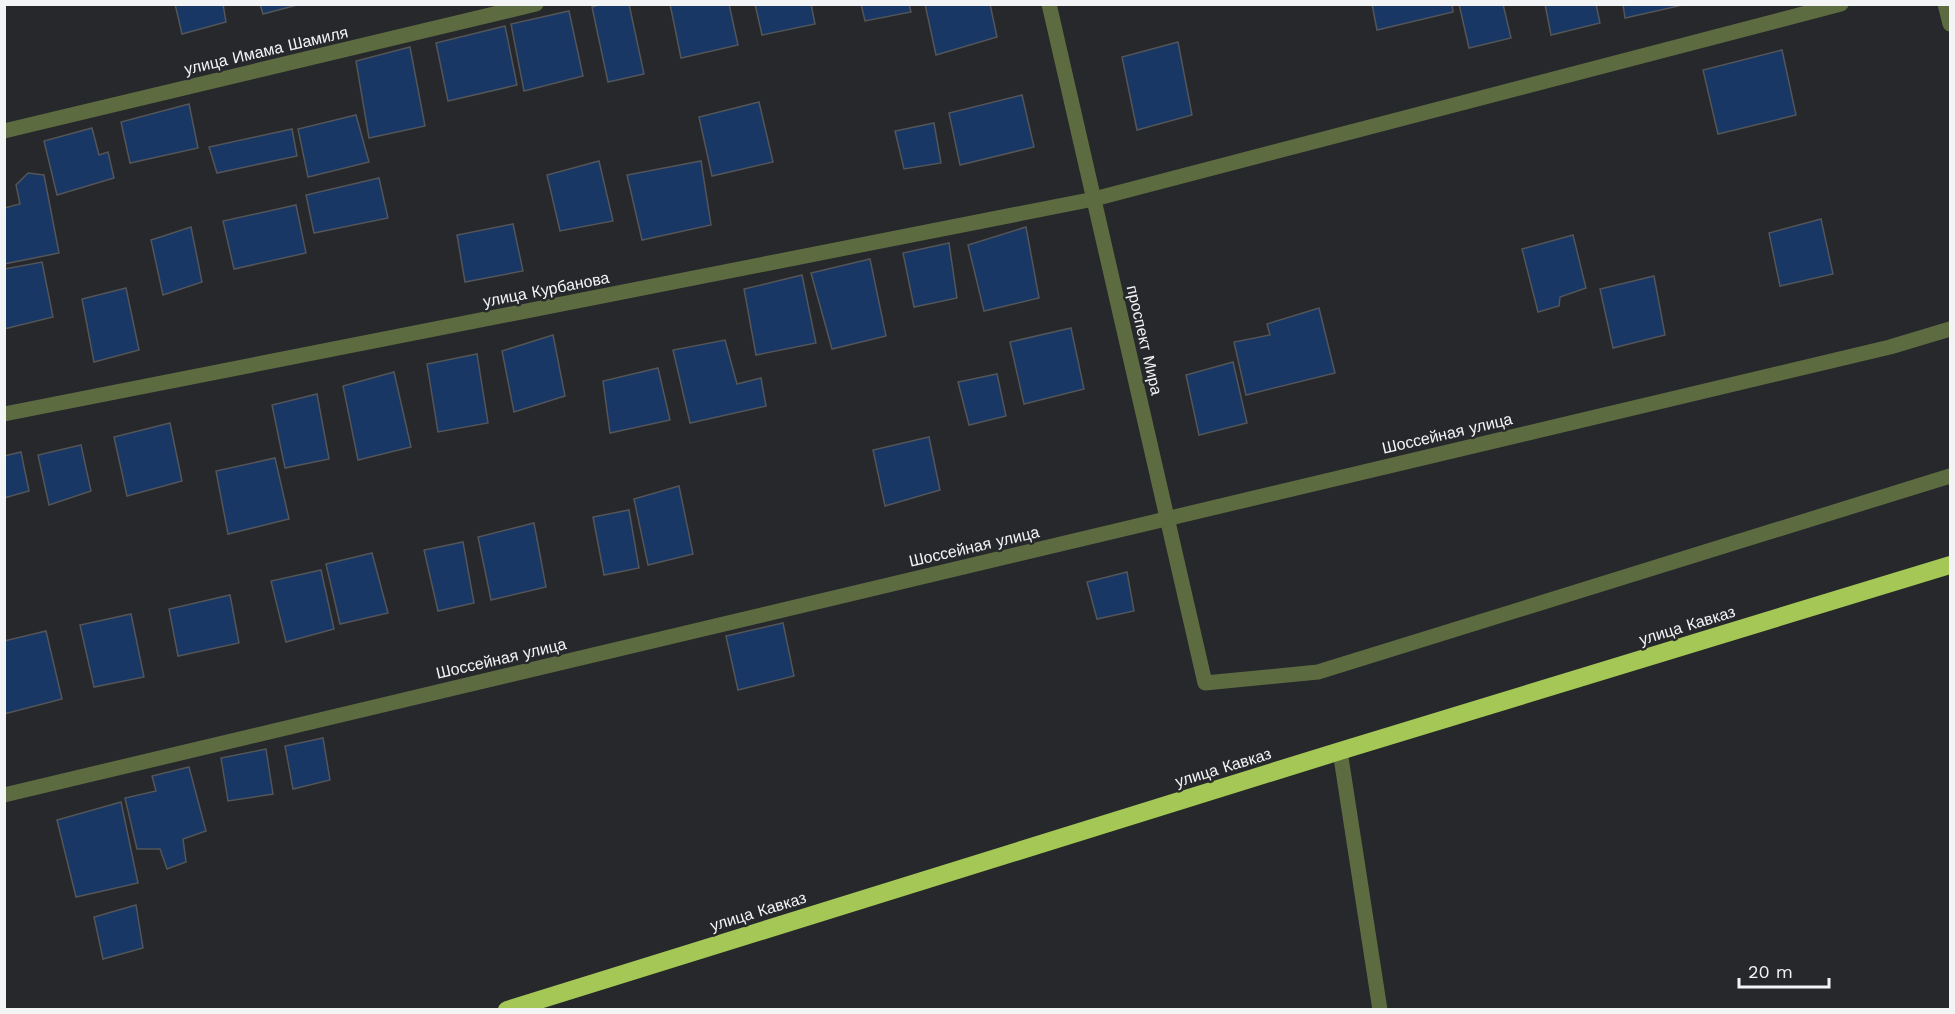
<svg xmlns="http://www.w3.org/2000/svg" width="1955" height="1014" font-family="'Work Sans',sans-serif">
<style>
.building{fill:#193764;stroke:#535558;stroke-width:1.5}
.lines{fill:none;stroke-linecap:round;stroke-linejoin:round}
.minor{stroke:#5c6b40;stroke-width:15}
.highway{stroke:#a4c755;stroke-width:18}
.labels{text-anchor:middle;stroke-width:5;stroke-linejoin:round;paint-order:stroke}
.street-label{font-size:16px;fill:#f3f4f6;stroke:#26282b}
</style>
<rect width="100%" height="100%" fill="#26282b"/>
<g class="building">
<polygon points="175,4 223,4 226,22 182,34"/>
<polygon points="260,4 301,4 263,14"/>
<polygon points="603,4 629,4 644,74 608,82 592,7"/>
<polygon points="670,4 729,4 738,45 681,58"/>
<polygon points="755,4 811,4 815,24 762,35"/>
<polygon points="861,4 909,4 911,12 865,21"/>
<polygon points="925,4 990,4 997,37 936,55"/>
<polygon points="1372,4 1452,4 1453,12 1377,30"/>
<polygon points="1459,4 1503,4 1511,38 1469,48"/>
<polygon points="1545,4 1596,4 1600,23 1551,35"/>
<polygon points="1623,4 1683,4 1683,5 1625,18"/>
<polygon points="569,11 583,76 524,91 511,24"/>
<polygon points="505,26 517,85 448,101 436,43"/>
<polygon points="1178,42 1192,115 1137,130 1122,57"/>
<polygon points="410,47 425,126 369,138 356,61"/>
<polygon points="1782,50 1796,115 1718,134 1703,70"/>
<polygon points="1022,95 1034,147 960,165 949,113"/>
<polygon points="759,102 773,162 712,176 699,117"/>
<polygon points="189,104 198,148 130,163 121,122"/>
<polygon points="356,115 369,162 308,177 298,129"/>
<polygon points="934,123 941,163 904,169 895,131"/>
<polygon points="92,128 99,155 108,152 114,178 57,195 44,141"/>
<polygon points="292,129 297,156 217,173 209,147"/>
<polygon points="599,161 613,221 560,231 547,175"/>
<polygon points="701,161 711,225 642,240 627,175"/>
<polygon points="28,173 44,175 59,253 4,264 4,208 20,204 16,185"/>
<polygon points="379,178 388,218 314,233 306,195"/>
<polygon points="296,205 306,253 234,269 223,221"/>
<polygon points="1821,219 1833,274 1780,286 1769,233"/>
<polygon points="513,224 523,271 465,282 457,235"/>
<polygon points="191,227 202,282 163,295 151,240"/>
<polygon points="1026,227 1039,298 984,311 968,245"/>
<polygon points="1573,235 1586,288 1560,297 1559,306 1538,312 1522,249"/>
<polygon points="949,243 957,298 914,307 903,253"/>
<polygon points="870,259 886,336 832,349 811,273"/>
<polygon points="42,262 53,317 4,329 4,269"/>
<polygon points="802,275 816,343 756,355 744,289"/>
<polygon points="1654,276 1665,335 1613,348 1600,289"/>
<polygon points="126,288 139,350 94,362 82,299"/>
<polygon points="1319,308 1335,373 1246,395 1234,342 1270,335 1267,324"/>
<polygon points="1071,328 1084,389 1024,404 1010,342"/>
<polygon points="553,335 565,396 514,412 502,351"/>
<polygon points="725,340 737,384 761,378 766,406 690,423 673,350"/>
<polygon points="477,354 488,423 438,432 427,364"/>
<polygon points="1233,362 1247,423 1199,435 1186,375"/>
<polygon points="658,368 670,420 610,433 603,381"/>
<polygon points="394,372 411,447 358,460 343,386"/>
<polygon points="997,374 1006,416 969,425 958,382"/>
<polygon points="317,394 329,459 285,468 272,405"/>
<polygon points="170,423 182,481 127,496 114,437"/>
<polygon points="929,437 940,490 885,506 873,450"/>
<polygon points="81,445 91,491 49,505 38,455"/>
<polygon points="21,452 29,491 4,498 4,456"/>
<polygon points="275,458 289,519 228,534 216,471"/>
<polygon points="679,486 693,554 648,565 634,499"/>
<polygon points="629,510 639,568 604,575 593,517"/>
<polygon points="534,523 546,587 491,600 478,537"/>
<polygon points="463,542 474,603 438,611 424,550"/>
<polygon points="372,553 388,613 340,624 326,564"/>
<polygon points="321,570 334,629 286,642 271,581"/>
<polygon points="1127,572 1134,611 1097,619 1087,582"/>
<polygon points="230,595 239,643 178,656 169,609"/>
<polygon points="131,614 144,677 94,687 80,625"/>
<polygon points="783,623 794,676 738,690 726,636"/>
<polygon points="46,631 62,699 4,714 4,641"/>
<polygon points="323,738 330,780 293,789 285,746"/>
<polygon points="266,749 273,794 228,801 221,758"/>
<polygon points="189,767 206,831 183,839 186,862 167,869 160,849 137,849 125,798 156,791 152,776"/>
<polygon points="121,802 138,883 76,897 57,820"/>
<polygon points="136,905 143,948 103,959 94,917"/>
</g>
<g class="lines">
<g class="minor">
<polyline points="1049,4 1205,683 1318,672 1950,476"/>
<polyline points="1945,4 1950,24"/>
<polyline points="4,131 536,4"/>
<polyline points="4,414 1094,199 1841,4"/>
<polyline points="1340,751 1380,1010"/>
<polyline points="4,795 1890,347 1950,329"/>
</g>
<polyline class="highway" points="507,1010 1340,751 1950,565"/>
</g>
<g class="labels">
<g class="street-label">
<text transform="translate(266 50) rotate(-13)" y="6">улица Имама Шамиля</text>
<text transform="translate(546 289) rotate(-11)" y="6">улица Курбанова</text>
<text transform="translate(1145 340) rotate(77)" y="6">проспект Мира</text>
<text transform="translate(1447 433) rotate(-13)" y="6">Шоссейная улица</text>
<text transform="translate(974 546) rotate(-13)" y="6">Шоссейная улица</text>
<text transform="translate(1687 625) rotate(-17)" y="6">улица Кавказ</text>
<text transform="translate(501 658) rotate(-13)" y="6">Шоссейная улица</text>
<text transform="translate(1223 767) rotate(-17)" y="6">улица Кавказ</text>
<text transform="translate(758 911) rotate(-17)" y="6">улица Кавказ</text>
</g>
</g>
<rect width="1955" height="1014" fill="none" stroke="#f3f4f6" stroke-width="12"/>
<path d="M1739 978v9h90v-9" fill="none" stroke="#f3f4f6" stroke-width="3"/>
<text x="1748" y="978" font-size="18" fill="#f3f4f6" stroke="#26282b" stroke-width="4.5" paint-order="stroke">20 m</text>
</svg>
